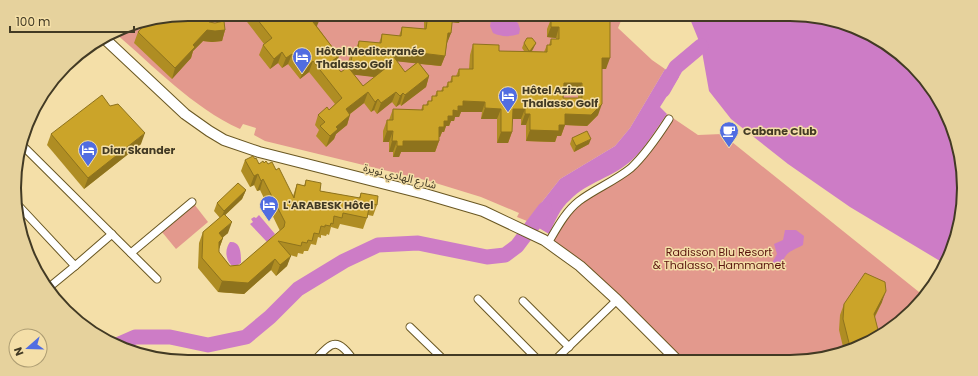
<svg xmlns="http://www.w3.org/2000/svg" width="978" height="376" font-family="Poppins,'Noto Sans Arabic',sans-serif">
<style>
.green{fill:#e3998d}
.water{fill:#cd7cc6}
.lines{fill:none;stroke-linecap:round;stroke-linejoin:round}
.river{stroke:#cd7cc6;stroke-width:15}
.street-casing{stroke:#695722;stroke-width:9}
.secondary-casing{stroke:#695722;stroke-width:12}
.street{stroke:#fff;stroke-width:7}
.secondary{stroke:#fff;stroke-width:10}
.wall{fill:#af8d23;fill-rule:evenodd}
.shaded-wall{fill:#8e731d}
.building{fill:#cba429;stroke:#8e731d;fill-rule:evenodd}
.labels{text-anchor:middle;stroke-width:3;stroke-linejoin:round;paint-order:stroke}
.poi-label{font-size:11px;font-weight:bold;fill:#423a24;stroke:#f4dfa8;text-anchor:start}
.street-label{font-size:11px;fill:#423a24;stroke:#f4dfa8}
.park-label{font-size:11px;fill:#5b160f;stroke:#f4dfa8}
.rim{fill:none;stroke:#423a24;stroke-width:2}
</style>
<rect width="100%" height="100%" fill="#f4dfa8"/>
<g class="green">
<path d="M188,14H621L623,16L618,28L652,60L665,69L630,128L615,146L560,179L527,221L517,217L519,213L481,197L429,181L265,141L254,135L256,128L243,124L240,129C192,107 155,67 115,33L132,23Z"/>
<polygon points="667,114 698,135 722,134 924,296 905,319 867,344 813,360 685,361 550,244 573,202 634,163"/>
<polygon points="194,204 208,222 176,249 162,232"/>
</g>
<g class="water">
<path d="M499,14H515L513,20L518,23L520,29L519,34C509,37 502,37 493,33L490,26L491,21L496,18Z"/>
<polygon points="688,14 790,14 835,20 896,50 941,101 963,166 958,233 945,264 850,207 788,164 731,119 709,91 701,46"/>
<path d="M665,69L679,77L660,107L667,114C656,129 646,147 632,160C614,177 587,182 570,200C560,208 555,222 549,234L527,221L560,179L615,146L630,128Z"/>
<polygon points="259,215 275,234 267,242 250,224 253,222 251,219 254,217 256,218"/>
<path d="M785,230H796L804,236L803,245C790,252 786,251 781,266L776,267L772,263L777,254L774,244L783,240Z"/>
<path d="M230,242C241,241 241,254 241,263L236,266L231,265C225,258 225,249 230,242Z"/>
</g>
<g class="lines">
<g class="river">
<polyline points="663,90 676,67 701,46"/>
<polyline points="119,344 135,337 170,337 208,345 246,337 270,317 298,289 344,261 378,245 418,243 487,257 505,255 517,246 545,209"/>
</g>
<g class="street-casing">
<g id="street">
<polyline points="22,145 157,279"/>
<polyline points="17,204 75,266 112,234"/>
<path d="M548,243C557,228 565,212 579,201C595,189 615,181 631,168C646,154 658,136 669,119"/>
<polyline points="131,253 192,202"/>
<polyline points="47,289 75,266"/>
<polyline points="478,299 539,361"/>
<polyline points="523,301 569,347"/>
<polyline points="410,327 445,361"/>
<polyline points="554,361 617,300"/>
<path d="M313,362C332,342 336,335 355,362"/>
</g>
</g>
<g class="secondary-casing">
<polyline id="secondary" points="105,39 185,114 209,131 224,140 259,152 425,194 483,211 544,240 580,266 617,300 678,361"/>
</g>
<use href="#street" class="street"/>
<use href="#secondary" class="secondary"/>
</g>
<g class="wall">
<path d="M234,14H308L339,56L336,65L341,72L348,67L349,59L353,48H356L359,41L379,43L382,34L399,36L402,27L424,29V20L427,14H462L459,23L452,22L451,33L447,43L445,56L441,66L420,64L429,76L426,87L401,106L400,104L396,107L392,102L377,114L374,110L371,112L364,103L350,114L347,125L336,134L334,139L326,147L316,136L319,130L315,125L318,115L329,110L335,104L309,72L300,79L288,64L282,68L278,63L270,69L259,55L263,45L264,44L244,18L240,22ZM397,61L416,63L405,72ZM354,74L375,77L363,86Z"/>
<path d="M552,14H610L606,69H602L598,115L587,126L565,125L561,136H557L555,142L526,141V125H521V119H512V132L508,143H497V119H481L482,112H461L459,117H455L454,121H451L449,126H446L444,132H442L440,137H439V141L435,152H401L399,157H393V152H389V142H383V131L387,120H389L393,109L421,110L423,105H426L428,101H431L432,96H435L437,91H441L443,87H446L448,82H450L452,76H456L459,69H469L470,55L473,44L499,51H524L522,48L524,43H536L532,51L544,52L547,45H549L551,39H556V38L547,37V29L551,19H552ZM564,94H578V98H563Z"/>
<polygon points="204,16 206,19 209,22 225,30 222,41 212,42 203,41 193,51 191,58 172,79 134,43 138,32"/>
<polygon points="110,106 141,144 84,189 47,145 51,134"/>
<polygon points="572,138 589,144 574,152 570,144"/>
<polygon points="255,159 259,164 264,163 268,164 276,170 293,196 297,184 304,186 306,180 320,191 359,198 361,193 377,205 373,216 368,215 363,229 340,224 338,229 331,227 329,235 327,234 326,236 321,235 321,238 318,237 316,245 311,244 308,251 304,251 303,254 298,253 297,257 290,255 287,266 276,276 271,270 244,294 218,292 198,268 199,243 203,232 220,218 214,211 217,203 246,190 242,199 225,215 228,233 223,237 223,238 219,249 219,252 230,266 240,265 280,231 260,190 257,191 254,185 250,187 241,171 245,160"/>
<polygon points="882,302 875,317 867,344 844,351 839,330 840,315 844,304"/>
</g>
<g class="shaded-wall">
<polygon points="243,14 246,14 244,18 240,22"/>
<polygon points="452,14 462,14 459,23 449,22"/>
<polygon points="321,16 317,26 309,33 313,22"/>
<polygon points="551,27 559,27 556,38 547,37"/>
<polygon points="207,30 225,30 222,41 212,42 203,41 193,51 191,58 172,79 175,68 193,45"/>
<polygon points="448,33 451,33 447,43"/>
<polygon points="536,43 533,49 527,58 529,52"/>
<polygon points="388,49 445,56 441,66 384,60"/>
<polygon points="282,52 278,63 270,69 274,59"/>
<polygon points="292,54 288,64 282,68 286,58"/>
<polygon points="339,56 335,66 332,61"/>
<polygon points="602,58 610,58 606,69 598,69"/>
<polygon points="313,61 309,72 300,79 304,69"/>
<polygon points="351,63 387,67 383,78 347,74"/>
<polygon points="429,76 426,87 401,106 405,95"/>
<polygon points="564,83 582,83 578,94 560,94"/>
<polygon points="368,92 364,103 342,120 346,109"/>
<polygon points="396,92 392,102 377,114 381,103"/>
<polygon points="403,93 400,104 396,107 400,96"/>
<polygon points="378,99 374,110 371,112 375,102"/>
<polygon points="463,101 485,102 482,112 461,112 459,117 455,117 454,121 451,121 449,126 446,126 444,132 442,132 440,137 435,137 439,127 444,121 453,110"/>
<polygon points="602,104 598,115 587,126 565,125 561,136 557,136 555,142 526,141 530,130 559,125 565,114"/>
<polygon points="485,108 501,109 497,119 481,119"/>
<polygon points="513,109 525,109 521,119 509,119"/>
<polygon points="525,114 530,114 526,125 521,125"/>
<polygon points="350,115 347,125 336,134 334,139 326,147 330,136 336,127"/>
<polygon points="387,131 393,131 389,142 383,142"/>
<polygon points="501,132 512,132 508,143 497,143"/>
<polygon points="145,133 141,144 84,189 88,178"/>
<polygon points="591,139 589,144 574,152 576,146"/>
<polygon points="392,141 397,141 393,152 389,152"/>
<polygon points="403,141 439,141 435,152 401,152 399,157 393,157 397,146"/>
<polygon points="258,174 254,185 250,187 254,176"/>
<polygon points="263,179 260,190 257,191 261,181"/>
<polygon points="246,190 242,199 221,219 224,211"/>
<polygon points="232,222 228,233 215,244 219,233"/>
<polygon points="223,238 219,249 215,252 219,242"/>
<polygon points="291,256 287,266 276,276 280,265"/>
<polygon points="275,259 271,270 244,294 218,292 222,281"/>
<polygon points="886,291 882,302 870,325 874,314"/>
</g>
<g class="building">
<polygon points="188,14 202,14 206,19 209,22 215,23 224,21 225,30 215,31 207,30 193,45 195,47 175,68 138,32 149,20"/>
<polygon points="253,14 308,14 309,16 311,14 320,14 321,16 313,22 339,56 332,61 341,72 348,67 363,86 387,67 351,63 353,48 358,49 359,41 381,43 382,34 401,36 402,27 426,29 428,14 453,14 451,33 448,33 445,56 388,49 405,72 418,62 429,76 405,95 403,93 400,96 396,92 381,103 378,99 375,102 368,92 346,109 350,115 336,127 338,129 330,136 320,126 325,122 318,115 327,107 329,110 342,98 313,61 304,69 292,54 286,58 282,52 274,59 263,45 272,38"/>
<path d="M556,14H610V58H602V104L591,115L565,114V125H559V131L530,130V114H525V109H513L512,132H501V109L485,108V102L463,101V106H458V111L453,110V116H448V121H444V127H439V141H403V146H397V141H392L393,131H387V120H393V109L423,110V105H428V101H432V96H437V91H443V87H448V82H452V76H459V69H473V44L499,45V51L547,52V45H551V39H559V27H551V19H556ZM564,83H582V98H563Z"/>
<polygon points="527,38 532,38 536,43 530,51 529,51 524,43"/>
<polygon points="102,95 110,106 118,104 145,133 88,178 51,134"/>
<polygon points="587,131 591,139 576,146 572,138"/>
<polygon points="253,156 255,159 256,158 259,164 263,161 264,163 266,161 268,164 272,162 276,170 279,168 294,198 297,184 305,186 306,180 321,183 320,191 360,198 361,193 378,196 377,205 370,203 367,218 343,213 342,218 334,216 333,224 331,223 330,226 325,225 325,227 321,226 319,234 314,233 312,241 308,240 307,243 302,242 301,246 278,241 291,256 280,265 275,259 248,283 222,281 202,258 203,232 224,214 232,222 219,233 223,238 219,242 219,252 230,266 240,265 284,227 285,222 263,179 261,181 258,174 254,176 245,160"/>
<polygon points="238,183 246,190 224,211 217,203"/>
<polygon points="865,273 885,282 886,291 874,314 879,334 880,335 867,344 851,349 850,347 843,319 844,304"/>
</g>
<defs>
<g id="hotel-pin" transform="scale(1)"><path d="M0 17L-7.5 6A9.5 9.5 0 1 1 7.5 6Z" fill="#516de1" stroke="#f4dfa8"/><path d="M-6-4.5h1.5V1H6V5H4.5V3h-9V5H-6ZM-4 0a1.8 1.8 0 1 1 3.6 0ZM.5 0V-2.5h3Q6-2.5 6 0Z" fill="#fff"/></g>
<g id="cafe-pin" transform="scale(1)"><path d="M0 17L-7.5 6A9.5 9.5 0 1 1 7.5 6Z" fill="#516de1" stroke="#f4dfa8"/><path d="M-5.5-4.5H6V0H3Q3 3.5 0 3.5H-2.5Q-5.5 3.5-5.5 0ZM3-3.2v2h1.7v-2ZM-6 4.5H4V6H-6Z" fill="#fff"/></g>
</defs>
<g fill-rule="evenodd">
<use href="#hotel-pin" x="302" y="57"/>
<use href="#hotel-pin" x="508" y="96"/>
<use href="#cafe-pin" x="729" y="131"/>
<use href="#hotel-pin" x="88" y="150"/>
<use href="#hotel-pin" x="269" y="205"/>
</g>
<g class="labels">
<g class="poi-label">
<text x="316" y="55">Hôtel Mediterranée<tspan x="316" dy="13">Thalasso Golf</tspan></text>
<text x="522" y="94">Hôtel Aziza<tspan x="522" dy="13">Thalasso Golf</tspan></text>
<text x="743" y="135">Cabane Club</text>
<text x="102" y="154">Diar Skander</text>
<text x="283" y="209">L'ARABESK Hôtel</text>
</g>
<g class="street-label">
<text transform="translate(400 176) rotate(14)" y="4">شارع الهادي نويرة</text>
</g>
<g class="park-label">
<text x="719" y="256">Radisson Blu Resort<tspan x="719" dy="13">&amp; Thalasso, Hammamet</tspan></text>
</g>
</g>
<path d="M0 0H978V376H0ZM188 21H790A167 167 0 0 1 957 188V188A167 167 0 0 1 790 355H188A167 167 0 0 1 21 188V188A167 167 0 0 1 188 21Z" fill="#e6d29d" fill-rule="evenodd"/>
<path class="rim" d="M188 21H790A167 167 0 0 1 957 188V188A167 167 0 0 1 790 355H188A167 167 0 0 1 21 188V188A167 167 0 0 1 188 21Z"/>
<g transform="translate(28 348) rotate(250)"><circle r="19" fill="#f4dfa8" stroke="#ad9d73"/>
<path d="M0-3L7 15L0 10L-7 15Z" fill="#516de1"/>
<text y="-6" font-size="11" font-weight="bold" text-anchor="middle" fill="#423a24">N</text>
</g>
<path d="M10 26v6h124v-6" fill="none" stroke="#423a24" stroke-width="2"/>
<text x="16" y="26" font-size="12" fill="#423a24" stroke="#f4dfa8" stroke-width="3" paint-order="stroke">100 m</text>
</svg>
